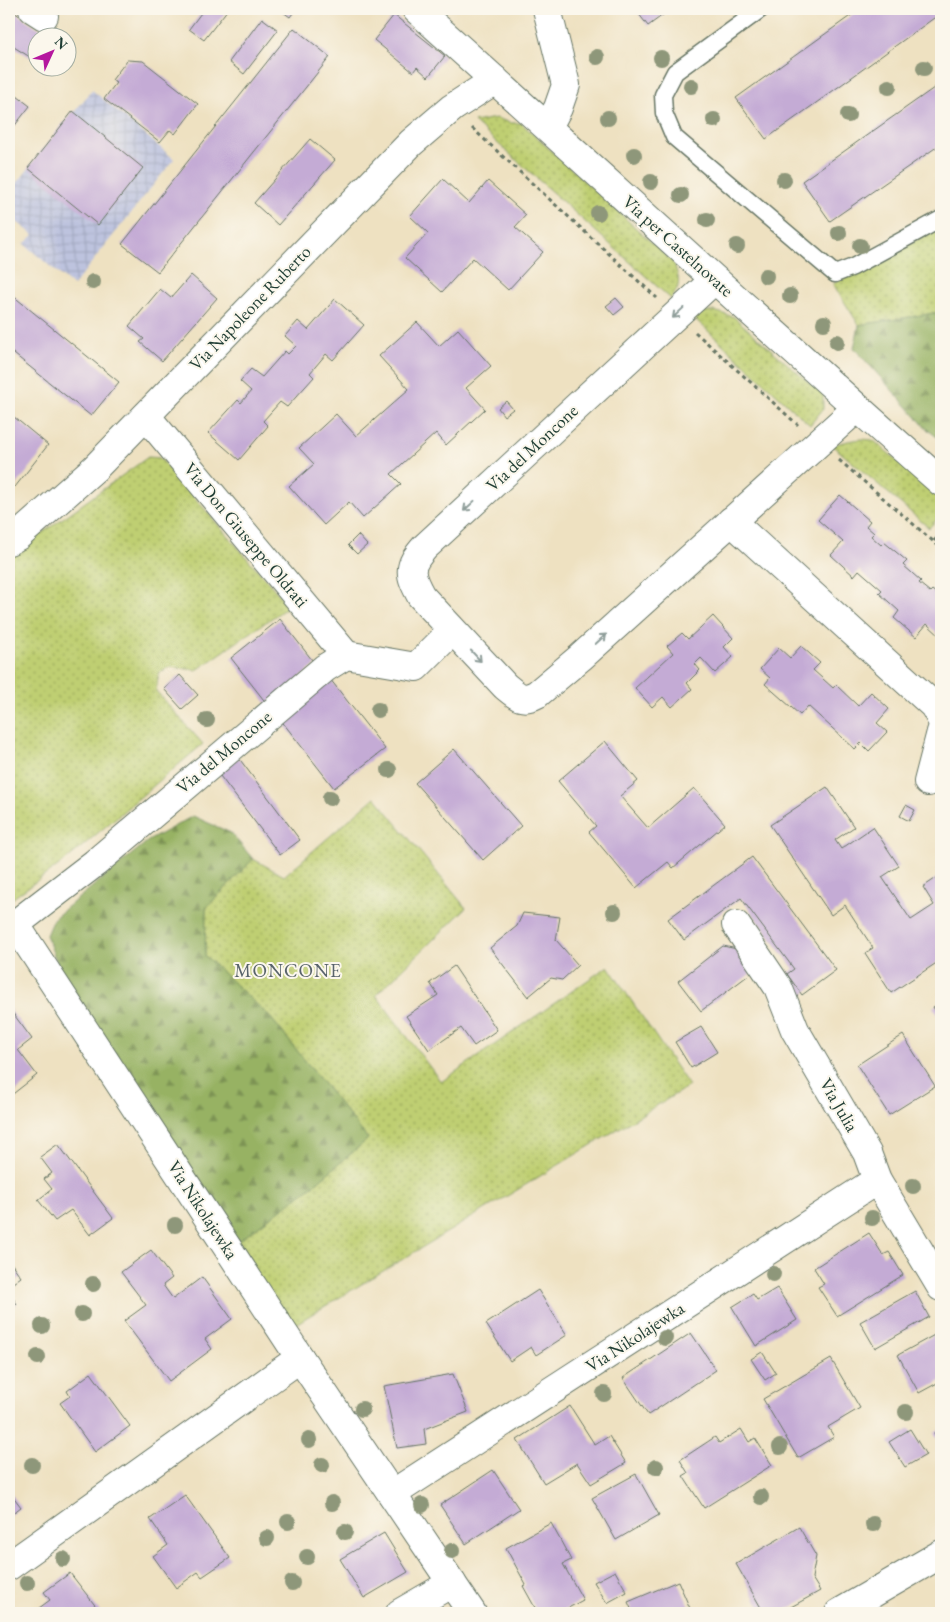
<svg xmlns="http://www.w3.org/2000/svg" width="950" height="1622" font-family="'EB Garamond',serif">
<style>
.industrial{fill:url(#industrial-grid)}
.grass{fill:url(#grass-dots);stroke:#6f8653}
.forest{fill:url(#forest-firs);stroke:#5b784c}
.building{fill:#c4abd5}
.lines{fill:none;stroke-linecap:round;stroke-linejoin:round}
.service-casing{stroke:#677665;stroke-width:19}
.minor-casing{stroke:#677665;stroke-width:30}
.tertiary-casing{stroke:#677665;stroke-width:30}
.path{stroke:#677665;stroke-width:3;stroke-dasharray:4 4;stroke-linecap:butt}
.service{stroke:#fff;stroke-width:16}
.minor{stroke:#fff;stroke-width:28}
.tertiary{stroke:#fff;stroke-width:28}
.tree{fill:#8e977a}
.oneway{stroke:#8f9e9a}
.labels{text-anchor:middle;stroke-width:4;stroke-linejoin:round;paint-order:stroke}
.street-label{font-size:18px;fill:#1f3d34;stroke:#fbf7ec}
.neighbourhood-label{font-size:19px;letter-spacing:1px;fill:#59646c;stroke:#fbf7ec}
</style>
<defs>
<pattern id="industrial-grid" width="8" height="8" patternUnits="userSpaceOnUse" patternTransform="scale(1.25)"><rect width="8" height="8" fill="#bdc3de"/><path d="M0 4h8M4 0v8" fill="none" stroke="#a2a8bf"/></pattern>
<pattern id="grass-dots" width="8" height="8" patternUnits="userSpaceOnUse" patternTransform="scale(1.25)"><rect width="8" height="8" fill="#bfcf72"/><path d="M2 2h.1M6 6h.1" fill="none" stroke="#9ba95e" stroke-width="1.8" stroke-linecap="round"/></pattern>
<pattern id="forest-firs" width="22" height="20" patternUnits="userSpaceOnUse" patternTransform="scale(1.25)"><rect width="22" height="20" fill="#97b264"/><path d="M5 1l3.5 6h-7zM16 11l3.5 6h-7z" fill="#7b9253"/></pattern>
</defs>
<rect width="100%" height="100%" fill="#fbf7ec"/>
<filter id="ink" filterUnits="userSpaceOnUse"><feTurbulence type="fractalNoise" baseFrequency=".02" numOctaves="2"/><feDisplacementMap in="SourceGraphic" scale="10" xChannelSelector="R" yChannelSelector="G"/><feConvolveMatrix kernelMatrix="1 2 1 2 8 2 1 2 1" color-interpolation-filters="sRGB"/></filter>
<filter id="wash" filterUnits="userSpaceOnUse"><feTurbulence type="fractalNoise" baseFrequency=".0096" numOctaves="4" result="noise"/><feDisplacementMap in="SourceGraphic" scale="20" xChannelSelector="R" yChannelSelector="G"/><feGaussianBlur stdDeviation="1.12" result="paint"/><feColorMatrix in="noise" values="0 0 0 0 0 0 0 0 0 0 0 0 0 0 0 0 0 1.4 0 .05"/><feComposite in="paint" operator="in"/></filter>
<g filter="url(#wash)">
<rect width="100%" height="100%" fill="#eee1c1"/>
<polygon class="industrial" points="92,90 174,159 73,286 24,244 34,235 9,216 9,193"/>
<g class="grass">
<path d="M496,118L511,123H521L674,263C679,280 682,284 671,299L474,122Z"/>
<polygon points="941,227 941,312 859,325 833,284"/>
<polygon points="714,311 734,317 823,395 823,409 810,425 693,317 704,312"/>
<polygon points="861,439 873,440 941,498 941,515 929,528 832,445 848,441"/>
<polygon points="148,457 160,458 289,606 197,670 170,667 159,673 156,691 203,744 66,860 9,901 9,557"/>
<polygon points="375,797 466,908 376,995 441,1082 608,966 689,1086 289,1328 237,1242 315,1184 368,1139 270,1017 205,956 206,908 253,859 284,876"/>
</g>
<g class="forest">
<polygon points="941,312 941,440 928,430 854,348 859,325"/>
<polygon points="193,816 231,833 253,859 206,908 205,956 270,1017 368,1139 315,1184 237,1242 62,975 46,935 53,919 148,841"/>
</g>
<g id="blocks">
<g class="building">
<polygon points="9,9 54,38 38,38 38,62 9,44"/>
<polygon points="204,9 228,9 204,40 189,29"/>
<polygon points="279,9 296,9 290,17"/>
<polygon points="635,9 671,9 648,26"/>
<polygon points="860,9 941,9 941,13 766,139 736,98"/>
<polygon points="394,15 445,56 428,77 417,67 413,72 374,40"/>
<polygon points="262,18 278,30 244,74 229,62"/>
<polygon points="294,28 330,57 158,272 122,244"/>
<polygon points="127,60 143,61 198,104 175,134 170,130 160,142 104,99 116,83 112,80"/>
<polygon points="941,83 941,144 830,221 802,181"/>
<polygon points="9,90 30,106 9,133"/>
<polygon points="73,111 143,168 98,225 28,168"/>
<polygon points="310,139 335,160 278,225 254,203"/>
<polygon points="443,179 469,203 488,181 526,215 515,227 543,252 508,290 473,258 442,292 405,258 428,233 410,216"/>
<polygon points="191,275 217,298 162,361 140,342 144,339 129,326 160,289 171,298"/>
<polygon points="12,295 119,382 91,416 9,350 9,299"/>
<polygon points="616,298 624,307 614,315 606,306"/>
<polygon points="335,299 364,325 333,360 326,354 310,373 314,377 287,407 280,402 263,421 268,426 239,460 208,433 238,400 241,403 251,391 240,381 251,369 262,377 285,351 288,354 296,346 285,336 298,321 308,330"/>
<polygon points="417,322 439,346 458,329 491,366 466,388 485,409 446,445 436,433 391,474 401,484 363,518 349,502 324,525 289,486 314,464 299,448 336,414 356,436 409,389 379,356"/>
<polygon points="506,401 513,409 504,416 498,408"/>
<polygon points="14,417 48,445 15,487 9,482 9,424"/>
<polygon points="840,495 870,521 866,526 874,533 871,536 881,545 884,542 907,561 903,565 921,581 919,583 930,592 932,590 941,597 941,637 927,624 916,637 894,618 899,611 879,593 882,590 859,570 854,576 831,555 843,542 818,520"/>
<polygon points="358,535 367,545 357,554 348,545"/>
<polygon points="713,616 733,638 724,647 733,657 715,673 701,658 695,664 700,670 687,683 692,689 672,707 663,697 652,707 635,688 673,653 667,646 682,633 688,639"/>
<polygon points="280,619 316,665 267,704 231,658"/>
<polygon points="801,646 820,663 813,670 833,688 836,685 858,706 871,692 889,709 877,723 887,732 869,751 861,743 855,749 808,706 800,715 765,684 770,678 760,669 779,648 790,658"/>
<polygon points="180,675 198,695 182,709 164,689"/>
<polygon points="330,679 385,749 334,788 280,719"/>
<polygon points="605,741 638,781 620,796 648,828 694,788 725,824 673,868 668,862 636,888 589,832 596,826 558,781"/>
<polygon points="454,749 521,826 483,860 415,783"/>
<polygon points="238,757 300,840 280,855 217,772"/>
<polygon points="827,787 854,827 835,840 841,849 873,827 899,866 882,877 911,920 934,905 923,887 941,875 941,960 891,993 865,953 873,948 845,905 831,915 770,825"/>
<polygon points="906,805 915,810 909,821 900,816"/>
<polygon points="752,857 836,970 802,995 787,974 794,969 741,898 684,940 668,919"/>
<polygon points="523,913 560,917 556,940 578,965 562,980 551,978 528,997 490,948 517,926"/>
<polygon points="723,946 737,949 754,971 701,1011 678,981"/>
<polygon points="454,966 497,1030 474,1046 461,1028 429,1050 406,1016 438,995 430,983"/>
<polygon points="941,1002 941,1019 933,1007"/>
<polygon points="9,1008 32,1039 18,1050 37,1075 9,1097"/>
<polygon points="701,1027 717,1052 691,1068 675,1042"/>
<polygon points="903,1035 935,1086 889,1115 857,1065"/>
<polygon points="58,1144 113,1218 90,1235 71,1210 55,1221 38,1200 52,1189 44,1179 52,1173 40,1157"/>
<polygon points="869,1233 883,1255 889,1252 903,1275 837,1316 818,1287 824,1284 814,1268"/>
<polygon points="151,1250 172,1278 163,1285 173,1299 202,1277 232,1319 205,1339 212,1349 169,1381 124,1321 146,1305 121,1272"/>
<polygon points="9,1260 21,1277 9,1286"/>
<polygon points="777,1288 797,1320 756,1346 732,1307 753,1294 757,1300"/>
<polygon points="538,1290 567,1335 536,1355 531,1347 510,1361 486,1324"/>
<polygon points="915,1291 929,1317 875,1348 860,1322"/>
<polygon points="9,1293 17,1304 9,1310"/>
<polygon points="691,1333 716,1370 648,1415 623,1378"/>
<polygon points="938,1333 941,1338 941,1381 919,1393 898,1355"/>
<polygon points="762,1352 776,1373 765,1380 751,1359"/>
<polygon points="831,1359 860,1408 828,1427 834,1437 798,1458 763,1399"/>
<polygon points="91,1373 130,1426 95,1452 60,1403 70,1396 67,1391"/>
<polygon points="453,1374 468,1412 424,1429 426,1444 397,1448 384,1386"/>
<polygon points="570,1406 595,1445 609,1436 626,1463 591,1484 577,1463 544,1483 517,1440"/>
<polygon points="741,1429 749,1442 755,1438 772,1465 704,1508 683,1476 688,1473 680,1460 715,1437 719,1443"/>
<polygon points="910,1429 926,1455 905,1467 889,1442"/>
<polygon points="941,1429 941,1445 934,1433"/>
<polygon points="493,1470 519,1509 466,1544 440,1505"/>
<polygon points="636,1474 659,1515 616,1540 592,1498"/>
<polygon points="9,1491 21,1507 9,1516"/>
<polygon points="185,1495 230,1558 202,1577 198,1572 176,1588 153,1556 168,1545 150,1519"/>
<polygon points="551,1523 571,1560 563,1564 583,1600 559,1613 538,1613 523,1586 526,1585 506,1548"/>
<polygon points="799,1527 816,1556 812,1578 820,1591 780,1613 764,1613 736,1564"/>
<polygon points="384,1533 408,1572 364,1598 340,1559"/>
<polygon points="615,1571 627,1592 607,1603 594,1582"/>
<polygon points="70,1573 101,1613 37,1613 35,1611 50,1600 44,1592"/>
<polygon points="678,1581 692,1613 633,1613 628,1602"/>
</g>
</g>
</g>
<g filter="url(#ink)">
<use href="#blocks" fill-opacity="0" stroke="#677665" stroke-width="1"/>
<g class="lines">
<g class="service-casing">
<polyline id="service" points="761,9 675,72 663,95 664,113 674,137 835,274 853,267 941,219"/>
</g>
<g class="minor-casing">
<g id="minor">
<polyline points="33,9 44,16"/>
<polyline points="547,9 566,85 558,108 548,127"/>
<path d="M714,280L425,547C407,567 409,574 421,596L505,686C517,696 522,702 537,694L581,657L857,408"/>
<polyline points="146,416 346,655"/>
<polyline points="731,521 934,706 941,719"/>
<polyline points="9,541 18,536 95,468 411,143 452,108 495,80"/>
<polyline points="928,782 941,732"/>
<polyline points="15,924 300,1358 472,1613"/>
<polyline points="736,925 778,987 795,1030 867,1153 877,1180 941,1287"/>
<polyline points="9,929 95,863 325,668 346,655 416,667 452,631"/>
<polyline points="392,1494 877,1180"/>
<polyline points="9,1566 300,1358"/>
<polyline points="400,1613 452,1583"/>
<polyline points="839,1613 941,1554"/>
</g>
</g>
<g class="tertiary-casing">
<path id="tertiary" d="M416,9C591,166 764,326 941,482"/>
</g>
<g class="path">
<polyline points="472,128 657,298"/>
<polyline points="695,332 798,425"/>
<polyline points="839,460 941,548"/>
<polyline points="934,541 941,534"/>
</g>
<use href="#service" class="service"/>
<use href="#minor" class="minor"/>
<use href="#tertiary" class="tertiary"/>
</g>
<g class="tree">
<circle cx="597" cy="57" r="8"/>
<circle cx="661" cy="58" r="8"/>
<circle cx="924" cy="68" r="8"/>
<circle cx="691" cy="86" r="8"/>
<circle cx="889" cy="87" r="8"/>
<circle cx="848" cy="115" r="8"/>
<circle cx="608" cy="118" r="8"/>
<circle cx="714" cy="120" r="8"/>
<circle cx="634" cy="155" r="8"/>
<circle cx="784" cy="180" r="8"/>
<circle cx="651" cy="182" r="8"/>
<circle cx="681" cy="195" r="8"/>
<circle cx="598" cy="213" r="8"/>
<circle cx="707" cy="220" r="8"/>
<circle cx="839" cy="233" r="8"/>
<circle cx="737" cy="246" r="8"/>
<circle cx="860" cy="246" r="8"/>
<circle cx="766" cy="276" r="8"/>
<circle cx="93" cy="282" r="8"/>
<circle cx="790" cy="296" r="8"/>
<circle cx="824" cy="323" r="8"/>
<circle cx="837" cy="342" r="8"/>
<circle cx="378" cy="710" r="8"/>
<circle cx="207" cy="720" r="8"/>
<circle cx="389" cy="770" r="8"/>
<circle cx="330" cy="798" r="8"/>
<circle cx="614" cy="912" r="8"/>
<circle cx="913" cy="1186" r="8"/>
<circle cx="872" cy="1218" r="8"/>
<circle cx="175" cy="1225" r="8"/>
<circle cx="773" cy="1274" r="8"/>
<circle cx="93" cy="1284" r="8"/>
<circle cx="82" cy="1314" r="8"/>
<circle cx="42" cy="1326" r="8"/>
<circle cx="665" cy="1338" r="8"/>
<circle cx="38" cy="1357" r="8"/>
<circle cx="604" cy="1394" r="8"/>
<circle cx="362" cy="1409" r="8"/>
<circle cx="906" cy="1412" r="8"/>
<circle cx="309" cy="1440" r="8"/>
<circle cx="780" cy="1447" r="8"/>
<circle cx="32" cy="1465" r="8"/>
<circle cx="322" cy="1465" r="8"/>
<circle cx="656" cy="1467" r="8"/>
<circle cx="761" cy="1497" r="8"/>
<circle cx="332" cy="1503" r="8"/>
<circle cx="422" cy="1505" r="8"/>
<circle cx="288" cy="1522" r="8"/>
<circle cx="873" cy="1524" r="8"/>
<circle cx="345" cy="1532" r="8"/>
<circle cx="267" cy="1538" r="8"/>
<circle cx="452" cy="1551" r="8"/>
<circle cx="307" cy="1557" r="8"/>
<circle cx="63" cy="1559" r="8"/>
<circle cx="27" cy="1583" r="8"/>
<circle cx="292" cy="1583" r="8"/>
</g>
<defs><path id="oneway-shaft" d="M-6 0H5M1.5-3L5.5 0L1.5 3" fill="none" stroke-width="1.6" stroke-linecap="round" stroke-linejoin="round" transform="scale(1.25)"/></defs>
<g class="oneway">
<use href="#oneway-shaft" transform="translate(678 313) rotate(137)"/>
<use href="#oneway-shaft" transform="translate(469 506) rotate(137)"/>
<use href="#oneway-shaft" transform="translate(601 639) rotate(-42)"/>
<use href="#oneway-shaft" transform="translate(476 656) rotate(47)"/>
</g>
</g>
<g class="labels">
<g class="street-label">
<text transform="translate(678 246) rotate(42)" y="6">Via per Castelnovate</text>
<text transform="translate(250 308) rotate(-46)" y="6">Via Napoleone Ruberto</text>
<text transform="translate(532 448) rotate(-43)" y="6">Via del Moncone</text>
<text transform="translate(246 535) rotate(50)" y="6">Via Don Giuseppe Oldrati</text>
<text transform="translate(224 752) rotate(-40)" y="6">Via del Moncone</text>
<text transform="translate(839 1105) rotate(60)" y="6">Via Julia</text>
<text transform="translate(203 1210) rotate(57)" y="6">Via Nikolajewka</text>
<text transform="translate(635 1337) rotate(-33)" y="6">Via Nikolajewka</text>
</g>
<g class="neighbourhood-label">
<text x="288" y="977">MONCONE</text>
</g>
</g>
<rect width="950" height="1622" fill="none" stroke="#fbf7ec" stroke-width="30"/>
<g transform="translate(52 52) rotate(46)"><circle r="24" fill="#fbf7ec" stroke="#a3ada2"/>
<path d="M0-4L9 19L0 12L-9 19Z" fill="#b5179e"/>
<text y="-8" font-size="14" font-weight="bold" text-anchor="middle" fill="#1f3d34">N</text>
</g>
</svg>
